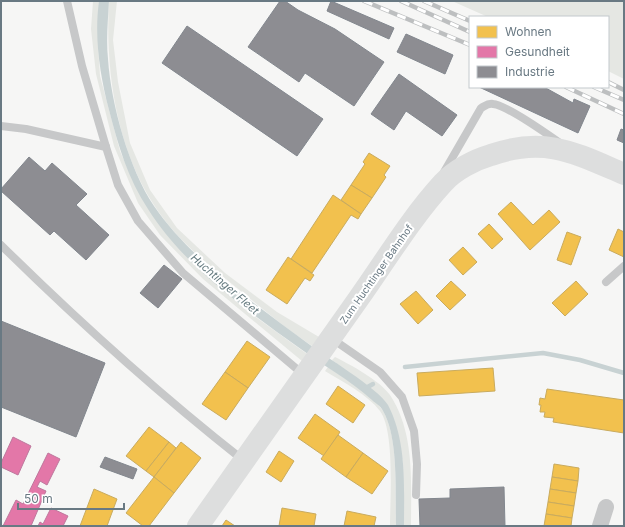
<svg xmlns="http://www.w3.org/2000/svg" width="625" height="527" font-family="Inter,sans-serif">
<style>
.green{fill:#e5e7e3}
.water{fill:#c8d2d3}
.homes{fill:#f2c14e;stroke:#c9ab5e}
.health{fill:#e377a8;stroke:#be789d}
.industry{fill:#8d8d92;stroke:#82878e}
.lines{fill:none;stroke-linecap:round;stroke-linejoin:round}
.stream{stroke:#c8d2d3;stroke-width:4.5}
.lane{stroke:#c7c8c9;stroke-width:8}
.street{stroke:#c7c8c9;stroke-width:16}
.secondary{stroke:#dddede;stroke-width:22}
.rail-casing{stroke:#bdbfc0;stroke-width:4.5}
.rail{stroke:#fff;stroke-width:3;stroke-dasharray:9;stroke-linecap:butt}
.labels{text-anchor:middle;stroke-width:4;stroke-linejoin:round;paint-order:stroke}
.street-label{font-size:10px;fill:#697983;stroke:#fff}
.water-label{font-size:11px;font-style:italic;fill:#647a7f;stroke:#fff}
</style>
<rect width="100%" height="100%" fill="#f6f6f5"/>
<g class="green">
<polygon points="93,1 99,1 98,46 100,76 120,151 133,181 199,268 246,310 307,354 302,361 203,279 160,235 138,203 114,146 96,74 91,29"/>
<path d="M109,1H117L113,40L118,82L130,143L150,190L177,228L225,273L277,312L319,337L312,346C288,330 265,311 242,292C211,267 176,240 154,205C116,147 105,69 109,1Z"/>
<polygon points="452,1 624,1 624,79 608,71 608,17 488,17"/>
<path d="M335,357C351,365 379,380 390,395C415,433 411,482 411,526H404L403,463L394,419L365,384L332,360Z"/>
<path d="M328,367C342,377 375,396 383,411C399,437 395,495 396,526H390C390,500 395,431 380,411C367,394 343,382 325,371Z"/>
</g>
<path class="water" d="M99,1H109C108,20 106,40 108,59C111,104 129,169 154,206C190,259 255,304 306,342C324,356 378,388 388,405C407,441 404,486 404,526H396C395,495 399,438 383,411C381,406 375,403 372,400C349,379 322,365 298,347C245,309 183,265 148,209C128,179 118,145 109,110C100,75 94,38 99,1Z"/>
<g class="homes">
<polygon points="369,153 390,166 384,175 386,177 372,198 351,185 365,164 363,162"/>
<polygon points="351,185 372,198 361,214 341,200"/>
<polygon points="333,195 361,214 358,219 351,215 312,273 291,259"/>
<polygon points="511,202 533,225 549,210 560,222 530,250 498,214"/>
<polygon points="489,224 503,239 492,249 478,234"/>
<polygon points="618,229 624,232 624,257 609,250"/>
<polygon points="567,232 581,237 571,265 557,260"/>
<polygon points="463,247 477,262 463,275 449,260"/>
<polygon points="288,257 314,275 310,281 305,278 287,304 266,290"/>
<polygon points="451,281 466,295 450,310 436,296"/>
<polygon points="576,281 588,294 565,316 552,303"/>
<polygon points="416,291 433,310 418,324 400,304"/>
<polygon points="247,341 270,357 248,388 225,372"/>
<polygon points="493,368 495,391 419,396 417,373"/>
<polygon points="225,372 248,388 226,420 202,404"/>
<polygon points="338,386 365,405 353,423 326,404"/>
<polygon points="547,389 624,400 624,433 553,422 554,418 544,417 545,412 540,412 541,405 539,405 540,398 545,399"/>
<polygon points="315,414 340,432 324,456 298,438"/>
<polygon points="149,427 169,442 146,471 126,456"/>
<polygon points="338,435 363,453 346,477 321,459"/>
<polygon points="169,442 176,448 154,477 146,471"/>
<polygon points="181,442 201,458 174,493 154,477"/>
<polygon points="279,451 294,461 281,482 266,472"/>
<polygon points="363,453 388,471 372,494 346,477"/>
<polygon points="554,464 579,468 578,481 552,477"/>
<polygon points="154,477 174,493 149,526 143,526 126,513"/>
<polygon points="552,477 578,481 576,493 550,489"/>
<polygon points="94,489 117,499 107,526 80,526"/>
<polygon points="550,489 576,493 574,506 548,502"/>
<polygon points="548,502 574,506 572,518 546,514"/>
<polygon points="282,508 316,514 314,526 279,526"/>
<polygon points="347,511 376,517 374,526 344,526"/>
<polygon points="546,514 572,518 571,526 544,526"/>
<polygon points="226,520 235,526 222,526"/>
</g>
<g class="health">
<polygon points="13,437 31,446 18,475 1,467 1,463"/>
<polygon points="48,453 60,459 47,485 40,481 37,487 46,491 31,526 3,526 16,500 23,504"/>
<polygon points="51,508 68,516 63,526 38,526 40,522 43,524"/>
</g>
<g class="industry">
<polygon points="280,1 285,1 298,10 335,29 384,62 354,106 305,73 299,82 248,47"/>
<polygon points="331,1 394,28 389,39 327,11"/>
<polygon points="187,26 323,119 297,156 162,63"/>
<polygon points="406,34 453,55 445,74 397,52"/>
<polygon points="399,74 457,115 442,136 406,111 394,130 371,114"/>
<polygon points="479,87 544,87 573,103 574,99 590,106 578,133"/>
<polygon points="621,129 624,130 624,143 617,140"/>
<polygon points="29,157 45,171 52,163 87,194 76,205 109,235 86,260 54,231 50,235 1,191 1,189"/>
<polygon points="164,265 182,279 158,308 140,293"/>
<polygon points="1,321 105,363 76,437 1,407"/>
<polygon points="105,457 137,469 133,479 100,467"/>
<polygon points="504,487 505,526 420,526 419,499 450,498 450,489"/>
</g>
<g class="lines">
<g class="stream">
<polyline points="405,367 543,353 580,360 624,373"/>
<polyline points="364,389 373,384"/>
</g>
<g class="lane">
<polyline points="67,1 82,66 106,147 118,185 138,221 183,273 304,375"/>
<polyline points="1,126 26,129 106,147"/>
<path d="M444,172L481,108C485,106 488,103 493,104C507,105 547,134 560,143"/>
<path d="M1,245C78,321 158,393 243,460"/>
<polyline points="606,282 624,266"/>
<polyline points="331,338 380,372 402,397 414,431 417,464 416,495"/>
</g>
<polyline class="street" points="600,526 606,507"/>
<path class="secondary" d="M198,526C252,450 305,374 359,298C386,260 411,218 443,183C455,170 474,160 491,155C545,136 575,153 624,174"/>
<g class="rail-casing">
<g id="rail">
<polyline points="364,1 470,45"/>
<polyline points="401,1 470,32"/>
<polyline points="424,1 470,21"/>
<polyline points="608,82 624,90"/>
<polyline points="566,87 624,114"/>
<polyline points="594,87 624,100"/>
</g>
</g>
<use href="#rail" class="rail"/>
</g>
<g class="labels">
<g class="street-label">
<text transform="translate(376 274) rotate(-55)" y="4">Zum Huchtinger Bahnhof</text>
</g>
<g class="water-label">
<text transform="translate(225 284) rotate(41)" y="4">Huchtinger Fleet</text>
</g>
</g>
<rect width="625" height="527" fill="none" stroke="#697983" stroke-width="4"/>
<rect x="469" y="16" width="140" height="72" fill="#ffffff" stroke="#c3c9cd"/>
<rect x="477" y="26" width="20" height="12" fill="#f2c14e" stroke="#c3c9cd"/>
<text x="505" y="36" font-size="12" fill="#697983">Wohnen</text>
<rect x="477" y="46" width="20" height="12" fill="#e377a8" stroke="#c3c9cd"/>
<text x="505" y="56" font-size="12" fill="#697983">Gesundheit</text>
<rect x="477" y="66" width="20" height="12" fill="#8d8d92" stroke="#c3c9cd"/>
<text x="505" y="76" font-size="12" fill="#697983">Industrie</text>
<path d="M18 503v6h106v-6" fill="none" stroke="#697983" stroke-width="2"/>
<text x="24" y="503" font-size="12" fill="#697983" stroke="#ffffff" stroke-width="3" paint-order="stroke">50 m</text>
</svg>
